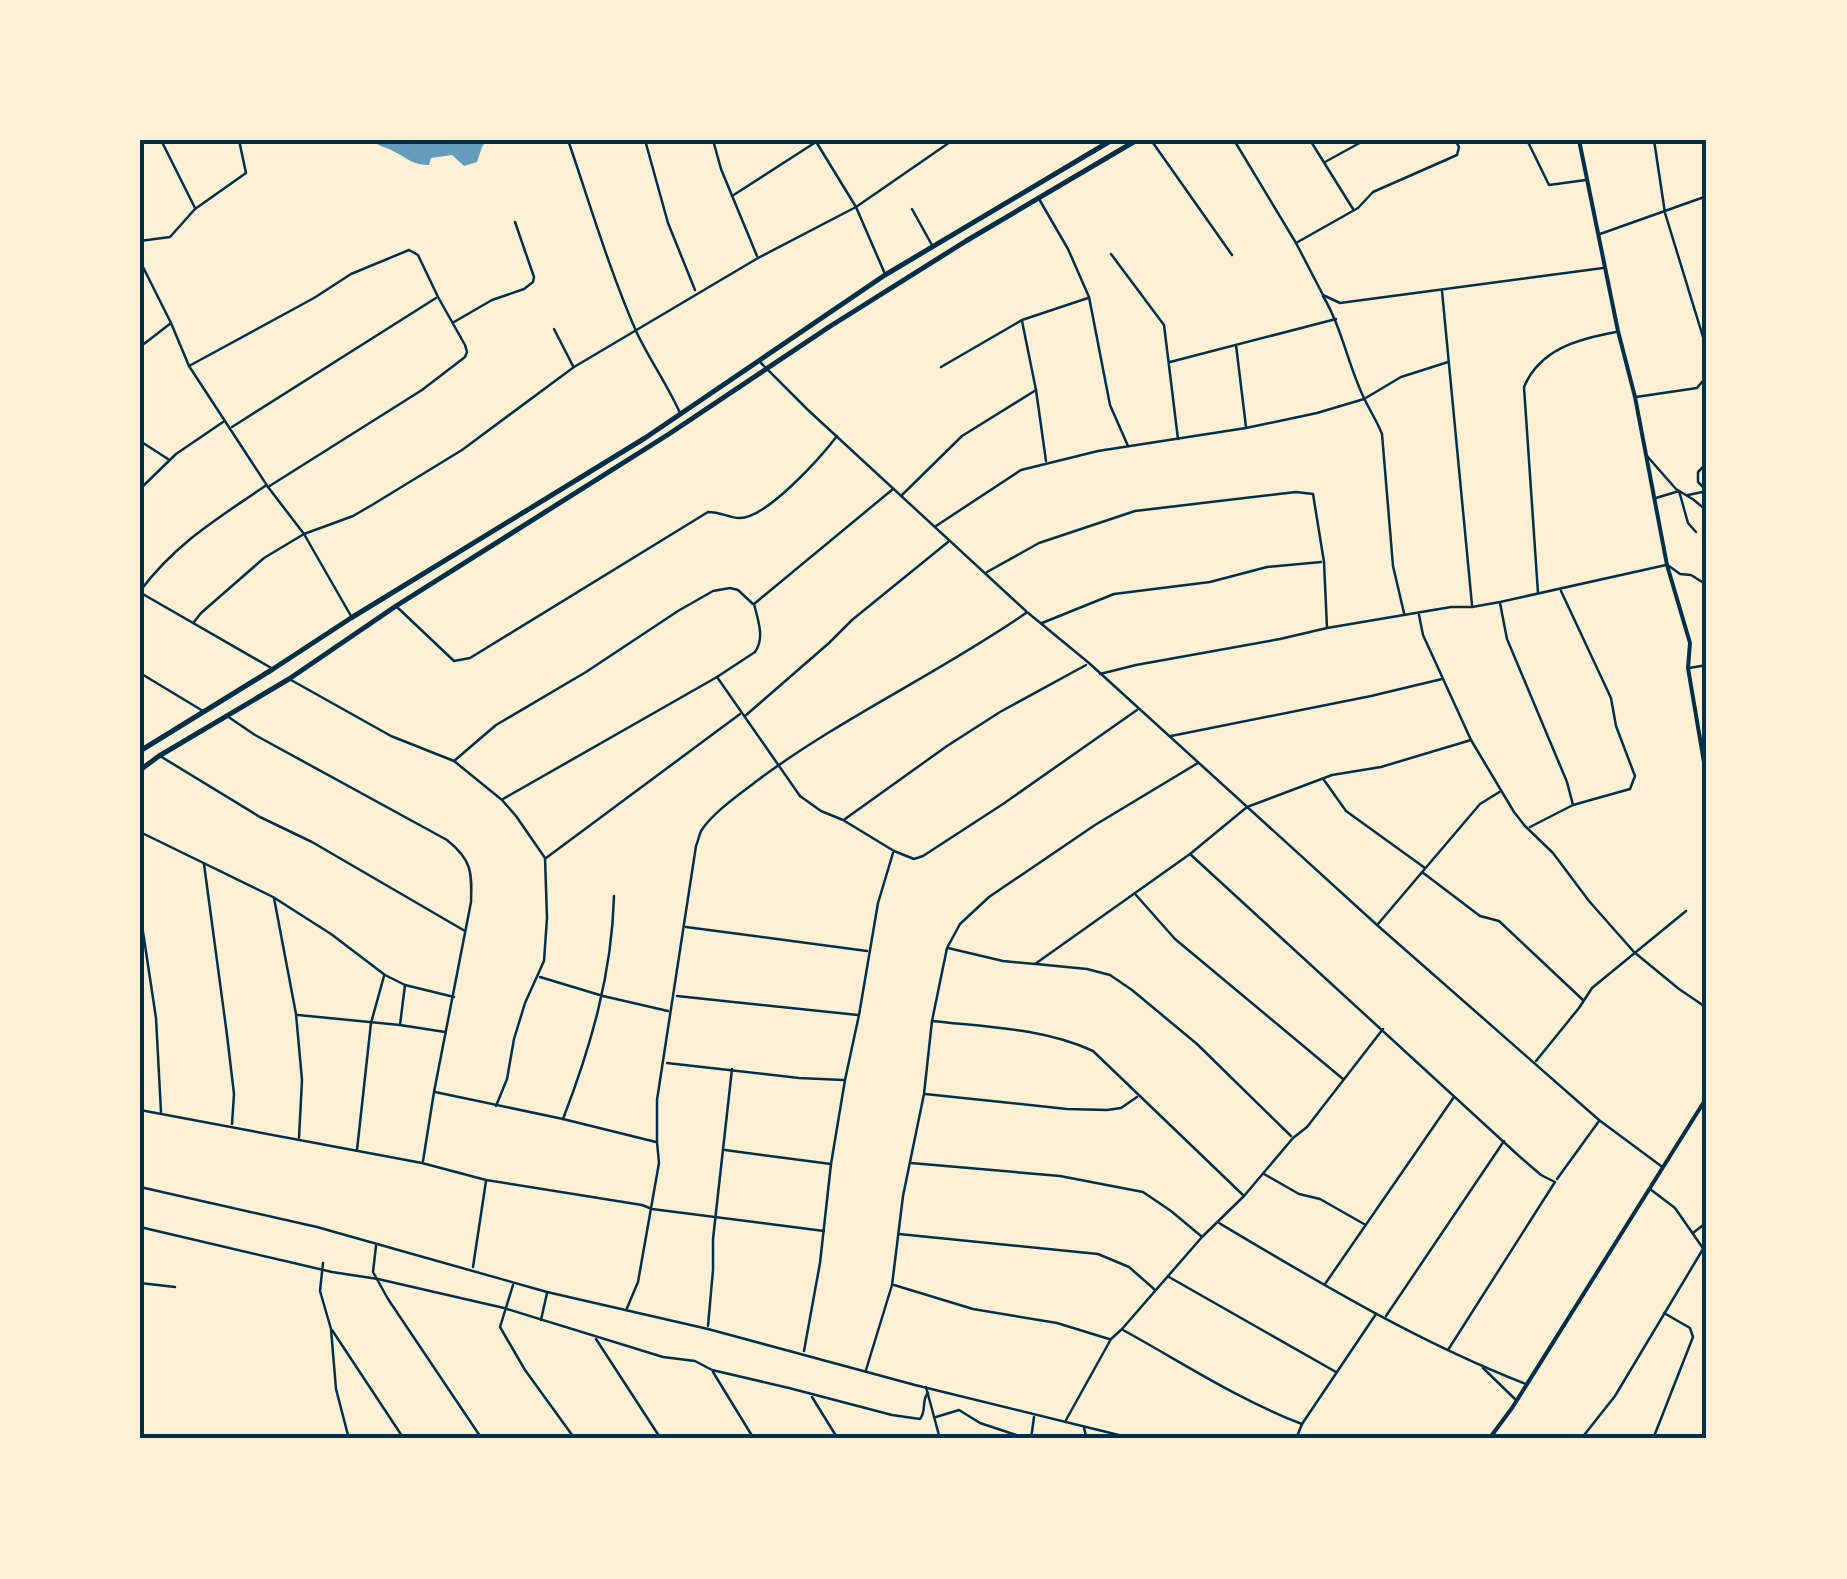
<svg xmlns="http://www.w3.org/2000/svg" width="1847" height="1579" font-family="'Roboto Serif',serif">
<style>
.water{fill:#669bbc}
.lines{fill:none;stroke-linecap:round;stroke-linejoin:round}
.pedestrian{stroke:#003049;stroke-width:2.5}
.minor{stroke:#003049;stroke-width:2.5}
.tertiary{stroke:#003049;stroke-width:4}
.primary{stroke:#003049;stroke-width:5}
.neatline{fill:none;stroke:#003049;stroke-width:4}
</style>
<rect width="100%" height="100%" fill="#fdf0d5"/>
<path class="water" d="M370,140H487L482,147L477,162L464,166L452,155L431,158L429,165C414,165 408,159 395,152C386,147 378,146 370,140Z"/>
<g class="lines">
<g class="pedestrian">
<polyline points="1647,456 1676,489 1694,500 1707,511"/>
<polyline points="1688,495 1707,491 1698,482 1698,472 1707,463"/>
<polyline points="1656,498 1679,491 1688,523 1696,532"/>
<polyline points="1706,544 1707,547"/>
<polyline points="1669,566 1680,574 1691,575 1707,585"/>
</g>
<g class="minor">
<polyline points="161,140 195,208"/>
<path d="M568,140C590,204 609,269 636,331C649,359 667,384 680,413"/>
<polyline points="645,140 668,223 695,290"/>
<polyline points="713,140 721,169 757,256"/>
<polyline points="815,140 856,207 885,274"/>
<polyline points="1151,140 1232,255"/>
<polyline points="1234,140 1296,243 1323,295 1340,303 1603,268"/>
<polyline points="1310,140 1353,209"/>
<polyline points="1527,140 1549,185 1586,180"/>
<polyline points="1654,140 1665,213 1707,350"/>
<polyline points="1325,162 1365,140"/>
<polyline points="732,196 819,140"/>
<polyline points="1039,199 1068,249 1089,297 1110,405 1128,446"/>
<polyline points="912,209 933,247"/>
<polyline points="1600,234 1707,196"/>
<polyline points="140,241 170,237 195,209 246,173 239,140"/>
<polyline points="1296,243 1358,208 1373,192 1457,155 1459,147 1455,140"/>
<polyline points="1111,254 1164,325 1178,439"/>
<polyline points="140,261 171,323 140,347"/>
<polyline points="1442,291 1472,605"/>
<path d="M1323,296C1342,328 1348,365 1364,398C1370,411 1377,421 1382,434L1393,566L1404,613"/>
<polyline points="1022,321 1036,390 1046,461"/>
<polyline points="454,322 492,300 524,289 533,282 534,277 515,222"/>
<polyline points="171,323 189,366 268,487 304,534 351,616"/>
<polyline points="554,329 573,366"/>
<polyline points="1236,345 1246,427"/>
<polyline points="1170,362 1336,319"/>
<polyline points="761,363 808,410 1027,612 1089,663 1377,925 1599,1120 1661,1166"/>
<polyline points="189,366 314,298 351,274 409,250 418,255 438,297 465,345 467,352 465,357 422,390 268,487"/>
<polyline points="941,367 1022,320 1088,298"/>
<polyline points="1636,397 1697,388 1707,376"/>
<polyline points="232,427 436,298"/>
<polyline points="140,441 168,459"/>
<polyline points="140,489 176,454 223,422"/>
<polyline points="901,496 962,436 1036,390"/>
<polyline points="936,526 1021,470 1098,451 1246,428 1317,413 1364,399 1401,377 1448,362"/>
<polyline points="987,572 1039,543 1135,511 1296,492 1313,494 1324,562 1327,628"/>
<path d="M140,591C177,542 216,520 265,486"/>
<polyline points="141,593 273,669"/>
<path d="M1538,593L1524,387C1540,349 1578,339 1616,332"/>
<polyline points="1500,603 1507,639 1567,782 1573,805"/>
<path d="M397,607L454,661L470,658L708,512C721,512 730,518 739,518C766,519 821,457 837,436"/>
<polyline points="1419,615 1423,635 1471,740 1514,812 1525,826 1553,853 1589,901 1634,952 1679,989 1707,1008"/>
<polyline points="194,622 201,613 264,558 304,534 353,516 372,505 462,450 574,367 758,258 856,207 953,140"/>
<polyline points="1042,623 1114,594 1210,582 1267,567 1321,562"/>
<polyline points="1689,668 1707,665"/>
<polyline points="140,673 203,711"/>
<polyline points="1100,674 1136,665 1280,639 1327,628 1451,607 1472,607 1500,602 1666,565"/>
<polyline points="717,677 800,796 821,811 843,820 894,851 914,859 923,856 1003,804 1137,710"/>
<polyline points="291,680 391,736 454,761 502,800 516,816 545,858 547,918 544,961 525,1003 514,1039 507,1079 496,1106"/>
<path d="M227,716L255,735L447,840C472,860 472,872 471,902L434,1092L423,1161"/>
<polyline points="745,716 829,643 852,620 948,542"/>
<polyline points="1171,736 1371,696 1442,679"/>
<polyline points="160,756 260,817 312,842 465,931"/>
<polyline points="454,761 496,725 586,672 678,611 713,591 730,588 738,590 753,604"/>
<polyline points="1324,780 1346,811 1425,868"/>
<path d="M503,799L717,677L755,652C765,638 758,620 754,604L893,489"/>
<polyline points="845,819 947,746 1000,712 1086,665"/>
<polyline points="1530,827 1573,805 1630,789 1635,776 1616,726 1611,698 1561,591"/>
<polyline points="140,832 273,897 331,934 385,975 405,985 454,997"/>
<polyline points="1190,854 1519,1156 1541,1175 1555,1182 1448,1350"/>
<polyline points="546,858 740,714"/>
<polyline points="204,864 227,1035 234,1094 232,1124"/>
<polyline points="1422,872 1480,916 1499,921 1583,1000"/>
<polyline points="1136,895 1175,939 1343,1079"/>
<polyline points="274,898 296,1014 302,1080 299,1138"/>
<polyline points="140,912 156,1018 161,1112"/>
<polyline points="1378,924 1480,804 1501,791"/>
<polyline points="686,927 867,951"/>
<polyline points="948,948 1003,961 1035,964 1190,854 1247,807 1332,775 1381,767 1471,740"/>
<polyline points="1036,964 1087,969 1110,975 1132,990 1197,1044 1291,1136"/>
<polyline points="540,977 603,996 668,1011"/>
<polyline points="405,985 400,1025 445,1032"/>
<polyline points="677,996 858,1015"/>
<polyline points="298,1015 400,1025"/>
<path d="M932,1021C986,1027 1043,1028 1093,1051L1243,1195"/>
<polyline points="1536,1061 1579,1008 1592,988 1686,911"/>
<polyline points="667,1063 799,1078 843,1080"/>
<polyline points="435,1092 563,1119 656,1142"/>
<polyline points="925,1094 1067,1109 1107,1110 1121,1108 1137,1097"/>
<polyline points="140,1110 422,1163 486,1180 642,1205 652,1209 824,1231"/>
<path d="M563,1119C591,1046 612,974 614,896"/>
<polyline points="357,1150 371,1023 384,976"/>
<polyline points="725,1150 831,1164"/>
<polyline points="911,1163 1060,1176 1143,1192 1171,1211 1201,1236"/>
<polyline points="1264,1174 1299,1194 1320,1199 1364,1224"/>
<polyline points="1557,1179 1599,1121"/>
<polyline points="140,1187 317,1227 547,1292 708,1329 915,1385 1135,1439"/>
<polyline points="1650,1189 1675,1208 1707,1254"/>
<path d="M1219,1223C1318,1282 1418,1342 1526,1384"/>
<path d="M140,1227L332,1272L378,1279L504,1308L663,1357L695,1361L712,1370L789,1388L892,1415L920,1419C927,1411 921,1400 928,1393"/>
<polyline points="1693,1233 1707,1222"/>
<polyline points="899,1234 1098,1254 1129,1267 1154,1289"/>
<polyline points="376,1246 373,1272 388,1299 482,1439"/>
<polyline points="323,1263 320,1291 331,1329 336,1389 349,1439"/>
<polyline points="473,1267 486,1181"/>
<polyline points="1169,1277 1336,1372"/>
<polyline points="140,1283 175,1287"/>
<polyline points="1325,1284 1454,1097"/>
<polyline points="513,1285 500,1327 525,1370 575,1439"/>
<polyline points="894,1285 973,1309 1057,1323 1109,1339"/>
<path d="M627,1308L638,1282L659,1163L657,1142V1100L696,846C698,841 699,836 701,831C712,813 741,793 758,780C843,717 939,673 1026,613"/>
<polyline points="1386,1316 1504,1141"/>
<polyline points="541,1320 547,1293"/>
<polyline points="708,1326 713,1270 713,1239 732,1069"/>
<polyline points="332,1330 404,1439"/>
<path d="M1123,1330C1183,1363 1239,1400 1302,1424"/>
<polyline points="596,1339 661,1439"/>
<polyline points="804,1351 820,1263 831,1164 845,1080 859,1015 878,903 893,853"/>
<polyline points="1483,1368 1517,1401"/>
<polyline points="866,1370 892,1285 903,1196 924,1094 932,1021 947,948 960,924 989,897 1095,825 1198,763"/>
<polyline points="713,1372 754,1439"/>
<polyline points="926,1387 940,1439"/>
<polyline points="812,1397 838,1439"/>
<polyline points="936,1417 959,1410 980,1423 1028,1439"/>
<polyline points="1066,1420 1111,1339 1122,1329 1202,1237 1244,1196 1293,1138 1307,1127 1383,1029"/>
<polyline points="1084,1428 1087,1439"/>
<polyline points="1031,1439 1034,1417"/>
<polyline points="1296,1439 1302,1424 1376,1314"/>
<polyline points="1581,1439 1615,1396 1703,1249"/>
<polyline points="1653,1439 1693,1337 1690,1328 1664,1313"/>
</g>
<g class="tertiary">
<polyline points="1579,140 1618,331 1635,397 1667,565 1690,643 1688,668 1707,780"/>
<polyline points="1489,1439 1512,1408 1707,1097"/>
</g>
<g class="primary">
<polyline points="140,751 273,669 351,618 645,438 885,275 1112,140"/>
<polyline points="140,770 159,756 289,679 396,606 669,434 829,327 966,241 1137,140"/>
</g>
</g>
<rect width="1847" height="1579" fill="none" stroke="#fdf0d5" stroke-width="285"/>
<rect x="142" y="142" width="1562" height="1294" class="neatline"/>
</svg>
